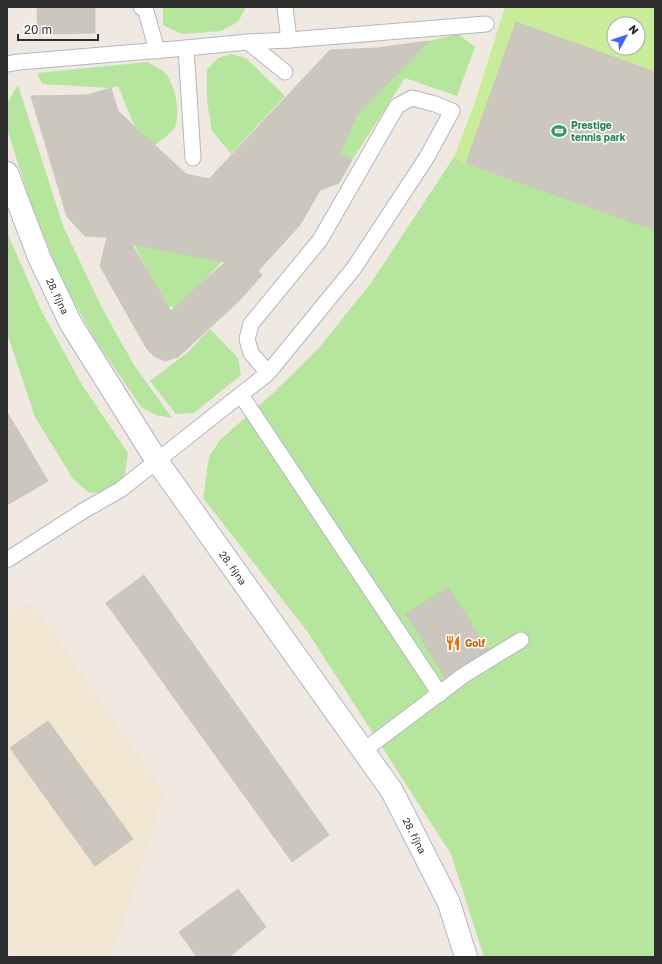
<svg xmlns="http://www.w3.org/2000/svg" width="662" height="964" font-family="'Golos Text',sans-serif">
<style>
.education{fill:#f0e6d1}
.green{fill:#b6e59e}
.pitch{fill:#c9ec9a;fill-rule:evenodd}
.building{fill:#cbc7bf;stroke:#cbc5ba;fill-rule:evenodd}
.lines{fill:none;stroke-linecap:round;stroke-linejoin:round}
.lane-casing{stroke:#b4b7c1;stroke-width:17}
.street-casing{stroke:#b4b7c1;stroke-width:24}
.lane{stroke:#fff;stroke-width:15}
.street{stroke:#fff;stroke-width:22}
.labels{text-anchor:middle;stroke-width:3;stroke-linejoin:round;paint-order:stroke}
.leisure-label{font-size:10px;font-weight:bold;fill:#27864d;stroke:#fff;text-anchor:start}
.street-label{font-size:10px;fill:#2e2e2e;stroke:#fff}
.food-label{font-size:10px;font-weight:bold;fill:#c56008;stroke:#fff;text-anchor:start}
</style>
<rect width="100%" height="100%" fill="#efe9e1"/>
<polygon class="education" points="31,602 164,792 121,929 108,957 21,957 7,950 7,617"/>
<g class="green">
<polygon points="163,7 246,7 238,22 221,31 182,34 163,25"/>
<polygon points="458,34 475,47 457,96 405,78 352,160 340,154 356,116 429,41"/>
<polygon points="231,54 246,58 285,96 231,154 212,131 207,101 207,70 218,58"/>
<path d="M147,62C153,65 159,68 164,72C175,82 183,119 172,131C167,136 160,141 155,145L134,125L118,86L111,88L42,84L37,73Z"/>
<polygon points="18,85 63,226 103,310 134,365 172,418 156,415 141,407 94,338 61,279 30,202 7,128 7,103"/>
<polygon points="454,157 466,163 655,229 655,957 484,957 451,854 307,631 203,498 209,457 220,440 271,395 318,349 371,283"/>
<polygon points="7,232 40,308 82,385 128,453 124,481 107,492 89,493 73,479 35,417 7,333"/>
<polygon points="134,244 234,248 205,280 175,308 168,306 154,283"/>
<polygon points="210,329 238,358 241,375 194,413 176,414 150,381 188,352"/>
</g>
<path class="pitch" d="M505,7H655V229L631,222L466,163L454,157L474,105ZM614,24H638V48H614Z"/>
<g class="building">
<polygon points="37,7 95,7 95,33 38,34"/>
<polygon points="516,22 655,72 655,229 631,222 466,163"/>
<path d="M429,41L356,116L340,154L352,160L339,183L320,190L300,225L258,271L262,275L239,301L178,357L165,361L154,356L147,349L100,266L107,237L85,236L67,217L31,96L87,95L111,88L118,111L186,174L209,179L330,50L377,48ZM132,244L225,262L171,311L154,283Z"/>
<polygon points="7,412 48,481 7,505"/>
<polygon points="144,575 329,835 292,862 106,603"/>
<polygon points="448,588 488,650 445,677 406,614"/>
<polygon points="48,721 133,839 95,866 10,748"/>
<polygon points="238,889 266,927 229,957 197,957 179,932"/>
</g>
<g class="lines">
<g class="lane-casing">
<g id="lane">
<polyline points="141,7 146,11 157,51"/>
<polyline points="285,7 289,40"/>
<polyline points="248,42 285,72"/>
<polyline points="186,48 193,158"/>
<polyline points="7,64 19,62 186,48 248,42 289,40 486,24"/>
<polyline points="241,395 440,694"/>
<polyline points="7,560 83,511 120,490 268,373 354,268 427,157 452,111 435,104 412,98 397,106 320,240 251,324 247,339 251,353 268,373"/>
<polyline points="363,751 464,675 521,640"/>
</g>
</g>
<g class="street-casing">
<g id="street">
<path id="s1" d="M7,173L39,257L71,324L157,461L392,791L449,903L466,957"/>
</g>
</g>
<use href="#lane" class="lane"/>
<use href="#street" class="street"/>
</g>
<defs>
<g id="stadium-bare" transform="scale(1.2)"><path d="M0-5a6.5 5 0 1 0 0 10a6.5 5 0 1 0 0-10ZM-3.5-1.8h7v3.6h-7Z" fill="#2e9e5b" stroke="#fff" stroke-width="2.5" paint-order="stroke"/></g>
<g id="restaurant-bare" transform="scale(1.2)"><path d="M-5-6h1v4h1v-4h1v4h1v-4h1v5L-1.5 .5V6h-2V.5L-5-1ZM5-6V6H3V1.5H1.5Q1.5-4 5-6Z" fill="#e8710a" stroke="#fff" stroke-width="2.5" paint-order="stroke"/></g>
</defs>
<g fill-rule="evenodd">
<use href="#stadium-bare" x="559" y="131"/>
<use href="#restaurant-bare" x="453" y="643"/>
</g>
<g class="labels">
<g class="leisure-label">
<text x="571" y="129">Prestige<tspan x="571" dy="12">tennis park</tspan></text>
</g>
<g class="street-label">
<text dy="4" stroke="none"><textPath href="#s1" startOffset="133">28. října</textPath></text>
<text dy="4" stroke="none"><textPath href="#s1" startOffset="457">28. října</textPath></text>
<text dy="4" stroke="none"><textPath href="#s1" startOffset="781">28. října</textPath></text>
</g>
<g class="food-label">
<text x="465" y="647">Golf</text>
</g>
</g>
<rect width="662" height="964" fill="none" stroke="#2e2e2e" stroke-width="16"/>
<g transform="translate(626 36) rotate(50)"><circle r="19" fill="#ffffff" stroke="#ababab"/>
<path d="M0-3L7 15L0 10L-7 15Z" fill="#4264fb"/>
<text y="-6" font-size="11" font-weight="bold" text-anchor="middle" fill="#2e2e2e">N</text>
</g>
<path d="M18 34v6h80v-6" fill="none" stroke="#2e2e2e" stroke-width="2"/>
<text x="24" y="34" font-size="12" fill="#2e2e2e" stroke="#ffffff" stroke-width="3" paint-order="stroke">20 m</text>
</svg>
